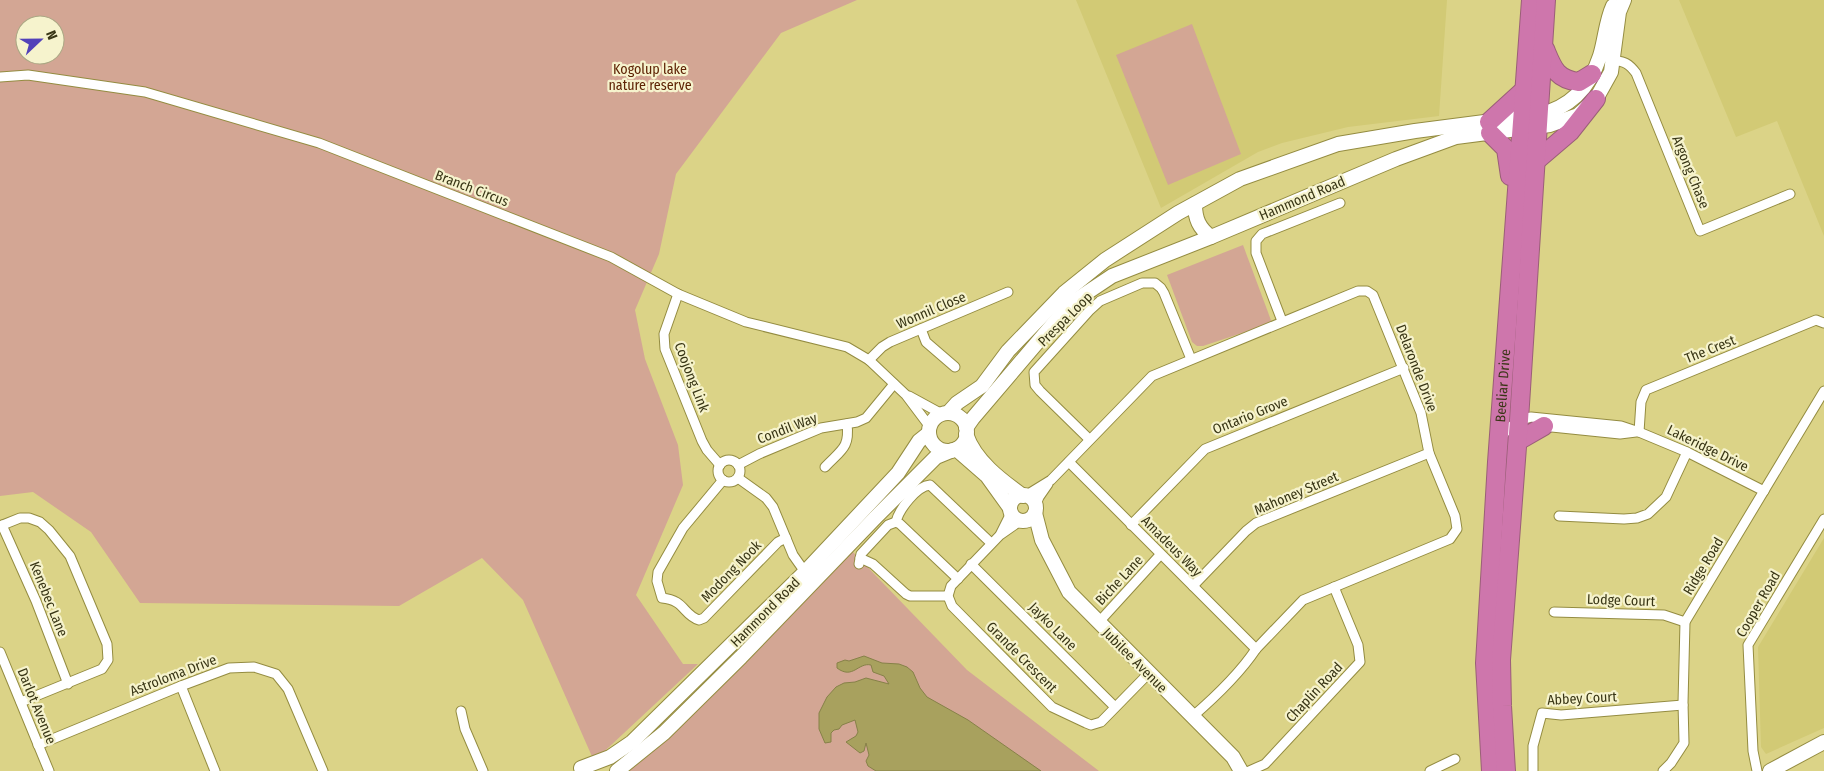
<svg xmlns="http://www.w3.org/2000/svg" width="1824" height="771" font-family="'Fira Sans Condensed',sans-serif">
<style>
.built{fill:#d2ca75}
.green{fill:#d3a694;fill-rule:evenodd}
.water{fill:#a8a15e;stroke:#868148}
.lines{fill:none;stroke-linecap:round;stroke-linejoin:round}
.street-casing{stroke:#948c41;stroke-width:11}
.secondary-casing{stroke:#948c41;stroke-width:16}
.highway-casing{stroke:#9a5f77;stroke-width:20}
.street{stroke:#fff;stroke-width:9}
.secondary{stroke:#fff;stroke-width:14}
.highway{stroke:#ce76ac;stroke-width:18}
.labels{text-anchor:middle;stroke-width:4.5;stroke-linejoin:round;paint-order:stroke}
.park-label{font-size:14px;fill:#5e2304;stroke:#f6f3cd}
.street-label{font-size:14px;fill:#383515;stroke:#f6f3cd}
</style>
<rect width="100%" height="100%" fill="#dbd387"/>
<g class="built">
<polygon points="1076,0 1447,0 1439,116 1348,127 1282,143 1258,152 1161,208"/>
<polygon points="1679,0 1824,0 1824,236 1777,121 1736,137"/>
<polygon points="1824,538 1824,728 1766,754 1761,747 1758,647"/>
</g>
<g class="green">
<path d="M0,0H857L781,33L676,174L659,254L635,310L645,359L678,445L683,485L636,595L683,664H698L594,761L523,600L482,558L399,606L140,603L91,532L33,492L0,496ZM25,25H55V55H25Z"/>
<polygon points="1192,24 1241,154 1168,185 1116,55"/>
<polygon points="1243,245 1272,323 1203,346 1197,346 1192,342 1167,275"/>
<polygon points="851,550 967,670 1099,771 619,771"/>
</g>
<path class="water" d="M864,656L882,663L899,664L907,667L913,672L920,688L927,697L968,720L1041,771H876L868,766L866,761L869,755L866,743L864,751L860,753L846,742L856,736L858,732L855,720L842,725L839,729L834,730L831,733V742L825,743L819,729V713L827,697L836,687L844,683L855,682L866,678L889,684L884,676L873,672L871,665C858,662 853,680 837,668V663L845,660L849,661Z"/>
<g class="lines">
<g class="street-casing">
<g id="street">
<path d="M1609,59C1623,62 1627,61 1636,73L1700,231L1790,194"/>
<polyline points="0,77 28,75 145,92 319,143 611,257 678,294 746,322 847,347 869,360 906,395 930,427"/>
<polyline points="678,294 664,334 665,349 702,441 707,450 720,465"/>
<polyline points="1282,321 1256,253 1256,241 1262,234 1340,203"/>
<polyline points="921,329 926,342 955,367"/>
<polyline points="869,360 882,347 890,342 1008,292"/>
<polyline points="909,396 942,414"/>
<polyline points="1542,426 1620,434 1636,432"/>
<polyline points="1639,432 1641,402 1646,390 1816,320 1824,323"/>
<path d="M1502,436C1511,425 1518,420 1531,417L1621,426L1639,432L1687,452L1764,491"/>
<polyline points="1089,439 1040,391 1035,385 1034,372 1089,311 1100,301 1142,283 1155,283 1161,288 1164,293 1191,359"/>
<circle cx="729" cy="471" r="11"/>
<polyline points="1069,462 1256,649"/>
<polyline points="738,465 759,454 821,428 857,422 866,418 894,384"/>
<path d="M825,467C841,450 850,448 847,424"/>
<polyline points="738,478 766,498 773,507 793,555 805,572"/>
<path d="M723,480L683,528L658,572L657,581L662,598C685,600 683,615 699,620L704,618L778,542L786,538"/>
<path d="M1025,496L1051,480L1152,376L1358,291H1367L1373,295L1421,413L1429,453L1455,516L1457,529L1450,539L1303,600L1256,649C1240,673 1214,698 1192,717"/>
<polyline points="1035,507 1039,497 1048,484"/>
<polyline points="1559,516 1624,519 1637,518 1648,514 1666,497 1687,452"/>
<polyline points="1020,521 1000,535 951,586 948,596 952,606 1052,707 1086,723 1091,725 1101,722 1149,673"/>
<path d="M896,522C899,509 917,486 930,485L991,543"/>
<polyline points="2,525 36,601 68,684"/>
<polyline points="1131,525 1205,449 1404,368"/>
<polyline points="0,526 20,518 29,518 40,522 49,530 70,556 107,644 108,660 102,669 21,702"/>
<polyline points="1001,533 1011,513"/>
<polyline points="860,558 873,564 906,594 910,596 948,596"/>
<polyline points="859,564 861,554 888,525 896,522 900,524 958,579"/>
<polyline points="971,564 1115,707"/>
<polyline points="1193,586 1246,531 1256,523 1429,453"/>
<polyline points="1554,612 1664,615 1685,622"/>
<polyline points="1098,623 1160,555"/>
<polyline points="0,652 49,771"/>
<polyline points="181,686 215,771"/>
<polyline points="461,711 465,729 483,771"/>
<polyline points="38,745 181,686 229,668 254,667 276,674 288,689 323,771"/>
<polyline points="1249,771 1265,764 1360,662 1358,645 1334,587"/>
<polyline points="1430,771 1455,759"/>
<polyline points="1533,771 1533,746 1542,713 1561,715 1683,705"/>
<polyline points="1663,771 1671,763 1684,743 1683,703 1685,622 1824,391"/>
<polyline points="1757,771 1753,751 1748,645 1824,519"/>
</g>
</g>
<g class="secondary-casing">
<g id="secondary">
<path d="M1195,204C1195,219 1199,228 1211,237"/>
<path d="M948,413L957,403L982,386L1008,351L1064,293L1105,260L1178,213L1240,179L1338,144L1415,131L1538,115C1570,108 1590,87 1600,56C1605,40 1606,21 1613,6"/>
<circle cx="948" cy="432" r="19"/>
<polyline points="966,428 973,418 1070,304 1112,276 1211,237 1396,159 1456,137 1550,125 1578,115 1596,99 1611,72 1619,12 1624,0"/>
<path d="M966,434C975,461 1001,480 1023,496"/>
<polyline points="956,449 987,476 1010,508"/>
<circle cx="1023" cy="508" r="13"/>
<polyline points="1035,513 1042,540 1069,592 1233,757 1241,771"/>
<polyline points="581,768 610,757 632,742 805,572 898,473 919,441 929,433"/>
<polyline points="617,771 664,733 741,657 875,518 936,457 953,450"/>
<polyline points="1770,771 1824,742"/>
</g>
</g>
<g class="highway-casing">
<g id="highway">
<path d="M1545,49C1553,68 1556,79 1579,82L1592,74"/>
<polyline points="1489,122 1523,91"/>
<polyline points="1490,133 1506,149 1510,176"/>
<polyline points="1536,161 1570,132 1596,99"/>
<polyline points="1518,441 1544,426"/>
<path id="s1" d="M1491,771L1485,663L1497,462L1531,0"/>
<polyline points="1506,771 1502,706 1501,660 1519,420 1546,0"/>
</g>
</g>
<use href="#street" class="street"/>
<use href="#secondary" class="secondary"/>
<use href="#highway" class="highway"/>
</g>
<g class="labels">
<g class="park-label">
<text x="650" y="74">Kogolup lake<tspan x="650" dy="16">nature reserve</tspan></text>
</g>
<g class="street-label">
<text transform="translate(1691 172) rotate(68)" y="5">Argong Chase</text>
<text transform="translate(472 188) rotate(21)" y="5">Branch Circus</text>
<text transform="translate(1302 198) rotate(-23)" y="5">Hammond Road</text>
<text transform="translate(931 310) rotate(-23)" y="5">Wonnil Close</text>
<text transform="translate(1065 319) rotate(-45)" y="5">Prespa Loop</text>
<text transform="translate(1710 349) rotate(-22)" y="5">The Crest</text>
<text transform="translate(1417 368) rotate(69)" y="5">Delaronde Drive</text>
<text transform="translate(692 377) rotate(69)" y="5">Coojong Link</text>
<text dy="5" stroke="none"><textPath href="#s1" startOffset="386">Beeliar Drive</textPath></text>
<text transform="translate(1250 415) rotate(-22)" y="5">Ontario Grove</text>
<text transform="translate(787 428) rotate(-21)" y="5">Condil Way</text>
<text transform="translate(1708 448) rotate(26)" y="5">Lakeridge Drive</text>
<text transform="translate(1296 493) rotate(-23)" y="5">Mahoney Street</text>
<text transform="translate(1172 546) rotate(45)" y="5">Amadeus Way</text>
<text transform="translate(1703 566) rotate(-59)" y="5">Ridge Road</text>
<text transform="translate(731 571) rotate(-46)" y="5">Modong Nook</text>
<text transform="translate(1119 580) rotate(-47)" y="5">Biche Lane</text>
<text transform="translate(49 599) rotate(68)" y="5">Kenebec Lane</text>
<text transform="translate(1621 600) rotate(2)" y="5">Lodge Court</text>
<text transform="translate(1758 604) rotate(-60)" y="5">Cooper Road</text>
<text transform="translate(765 612) rotate(-45)" y="5">Hammond Road</text>
<text transform="translate(1053 626) rotate(45)" y="5">Jayko Lane</text>
<text transform="translate(1022 657) rotate(45)" y="5">Grande Crescent</text>
<text transform="translate(1135 660) rotate(45)" y="5">Jubilee Avenue</text>
<text transform="translate(173 675) rotate(-21)" y="5">Astroloma Drive</text>
<text transform="translate(1314 692) rotate(-47)" y="5">Chaplin Road</text>
<text transform="translate(1582 698) rotate(-3)" y="5">Abbey Court</text>
<text transform="translate(37 706) rotate(68)" y="5">Darlot Avenue</text>
</g>
</g>
<g transform="translate(40 40) rotate(68)"><circle r="24" fill="#f6f3cd" stroke="#aaa783"/>
<path d="M0-4L9 19L0 12L-9 19Z" fill="#5241b9"/>
<text y="-8" font-size="14" font-weight="bold" text-anchor="middle" fill="#383515">N</text>
</g>
</svg>
